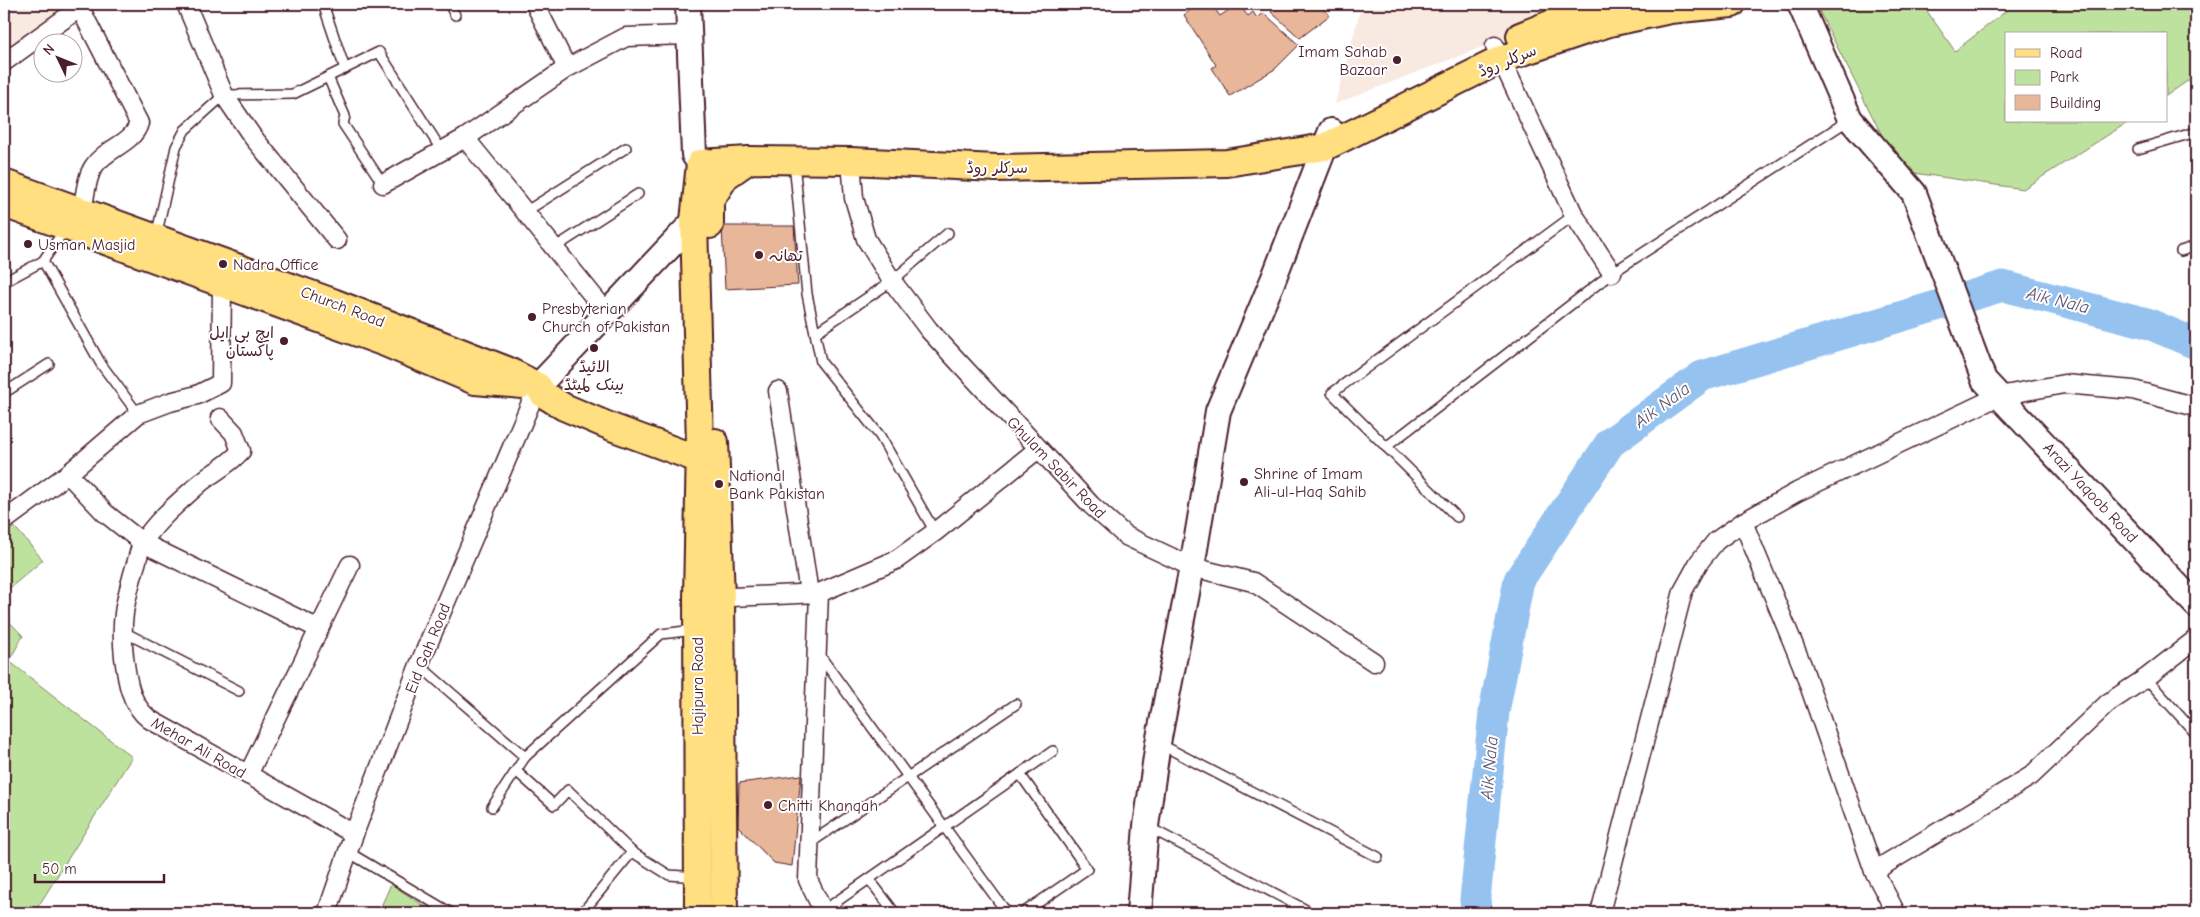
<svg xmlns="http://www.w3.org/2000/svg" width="2200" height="917" font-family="'Comic Neue','Playpen Sans Arabic',sans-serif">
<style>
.built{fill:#f8e9e1}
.green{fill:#bde29d;stroke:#848064}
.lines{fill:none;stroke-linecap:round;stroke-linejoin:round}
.river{stroke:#95c2ef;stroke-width:31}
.building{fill:#e8b79a;stroke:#4a1f2b}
.lane-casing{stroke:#4a1f2b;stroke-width:12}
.street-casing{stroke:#4a1f2b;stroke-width:21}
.secondary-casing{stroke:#4a1f2b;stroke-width:28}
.primary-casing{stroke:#4a1f2b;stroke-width:30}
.lane{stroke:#fff;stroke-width:9}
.street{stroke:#fff;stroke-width:18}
.secondary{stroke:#fff;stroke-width:24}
.primary{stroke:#ffdf80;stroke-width:26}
.poi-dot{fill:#4a1f2b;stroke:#fff;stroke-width:2}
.labels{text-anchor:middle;stroke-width:4;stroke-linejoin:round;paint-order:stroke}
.poi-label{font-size:16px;fill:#4a1f2b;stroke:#fff;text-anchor:start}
.street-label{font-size:16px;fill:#4a1f2b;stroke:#fff}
.water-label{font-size:18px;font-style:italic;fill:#645870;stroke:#fff}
</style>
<rect width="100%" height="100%" fill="#fff"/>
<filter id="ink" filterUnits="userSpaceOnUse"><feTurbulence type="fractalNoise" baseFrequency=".02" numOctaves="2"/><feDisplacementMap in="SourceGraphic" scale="10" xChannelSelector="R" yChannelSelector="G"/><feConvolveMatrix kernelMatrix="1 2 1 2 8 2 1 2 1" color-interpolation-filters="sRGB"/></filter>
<g filter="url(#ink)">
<g class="built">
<polygon points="4,4 73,4 4,55"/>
<polygon points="1362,4 1556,4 1560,17 1335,104"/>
</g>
<g class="green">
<polygon points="1856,4 1922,4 1955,51 2006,11 1998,4 2196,4 2196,75 2166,96 2166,34 2006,34 2006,121 2130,121 2023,189 1900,171 1819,11"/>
<polygon points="7,518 43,560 4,593 4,521"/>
<polygon points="4,616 23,636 9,661 132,757 34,913 4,913"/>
<polygon points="391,884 435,913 378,913"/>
</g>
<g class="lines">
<polyline class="river" points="1477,913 1475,900 1494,712 1519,580 1610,443 1702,376 2003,286 2147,323 2196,344"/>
</g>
<g class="building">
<polygon points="1198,4 1211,4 1220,16 1238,4 1248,16 1253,12 1257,18 1264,13 1299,45 1275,69 1230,96 1212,68 1216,65 1184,15"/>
<polygon points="1279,4 1317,4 1330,15 1300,38 1271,12"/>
<polygon points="722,226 794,226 798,285 725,289"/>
<polygon points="801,775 792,866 774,863 738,826 739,783"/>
</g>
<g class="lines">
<g class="lane-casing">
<g id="lane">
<polyline points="323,4 345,69"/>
<polyline points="449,4 455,15"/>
<polyline points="328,77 345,116 343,124 383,184"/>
<polyline points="2138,149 2196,132"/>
<polyline points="794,162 807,294 821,362 880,436 935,532"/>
<polyline points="525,212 626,148"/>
<polyline points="156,237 176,147 185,130 224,95 293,94 379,52 442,151"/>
<polyline points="554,248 638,194"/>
<polyline points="2181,251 2196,246"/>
<polyline points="43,261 101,364 138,414"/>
<polyline points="4,282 43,261 65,229"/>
<polyline points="815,333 892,281 948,233"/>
<polyline points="4,393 49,364"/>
<polyline points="1386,447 1612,273 1849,120"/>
<polyline points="1457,517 1332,393 1574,215"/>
<polyline points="122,631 239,691"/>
<polyline points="818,653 1007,913"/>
<polyline points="419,665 525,757"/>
<polyline points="2146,678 2196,734"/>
<polyline points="1158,743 1378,857"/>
<polyline points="516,771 554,805 568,790 632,852 669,875 697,877"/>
<polyline points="1020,774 1087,869 1023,913"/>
<polyline points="492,807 525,757 661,634 694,630"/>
<polyline points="1148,827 1312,913"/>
<polyline points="810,843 1016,704"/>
<polyline points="348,852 451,913"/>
<polyline points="869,879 895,913"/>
<polyline points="823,911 1053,751"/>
<polyline points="582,913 632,852"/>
</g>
</g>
<g class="street-casing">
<g id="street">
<polyline points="186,4 224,95 252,136 337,240"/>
<polyline points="535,4 567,68"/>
<path d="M80,8L139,123C133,144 106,148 94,166C86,177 85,198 82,212"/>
<polyline points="1495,46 1574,215 1612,273"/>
<polyline points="4,62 85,4"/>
<polyline points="465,138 607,313"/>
<polyline points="851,161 854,198 866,239 892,281 929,330 1091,505 1126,536 1192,567 1253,582 1374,662"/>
<polyline points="383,184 465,138 567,68 626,37 688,35"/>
<polyline points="778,391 809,593"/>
<path d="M220,418L234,433L241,451C230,464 212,473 199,484C180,501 157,520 143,542C139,549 138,559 135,567C125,602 120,620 124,657C127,680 130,704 149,719L354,834"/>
<polyline points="68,474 105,513 143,543 319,629"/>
<polyline points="4,521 68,474 138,414 170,402 197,395 221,383 222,283"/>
<polyline points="1743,522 1802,665 1874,871 1896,913"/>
<polyline points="819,593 808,880 824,913"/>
<polyline points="710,598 819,593 896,560 935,532 1038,449"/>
<polyline points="248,775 350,565"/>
<polyline points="1874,871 2031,776 2108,703 2146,678 2196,639"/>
<polyline points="327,913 354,834 419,665 538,386"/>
<polyline points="1600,913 1683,591 1699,562 1716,541 1743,522 1797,492 1999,396 2064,384 2133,390 2196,407"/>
</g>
</g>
<g class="secondary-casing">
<g id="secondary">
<polyline points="688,4 694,155 700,163"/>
<polyline points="1800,4 1850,119 1914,193 1984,380 2196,605"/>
<polyline points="538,386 694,221"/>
<polyline points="1139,913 1146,826 1158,743 1192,567 1218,411 1273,280 1331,131"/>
</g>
</g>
<g class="primary-casing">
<g id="primary">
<polyline points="1520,36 1600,4"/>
<polyline points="4,183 333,302 507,370 538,386 543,394 564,407 614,428 714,465"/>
<polyline points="4,204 385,343 475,381 522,385"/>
<polyline points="710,225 710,201 726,176 749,160"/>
<polyline points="715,442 721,597 724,913"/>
<polyline points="698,913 697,598 700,445 694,221 700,163 749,160 851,161 996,168 1227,163 1325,147 1502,59 1609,23 1670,10 1732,4"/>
</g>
</g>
<use href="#lane" class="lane"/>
<use href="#street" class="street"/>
<use href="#secondary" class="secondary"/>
<use href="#primary" class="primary"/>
</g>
</g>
<g class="poi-dot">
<circle cx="1397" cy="60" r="5"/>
<circle cx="28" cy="244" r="5"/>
<circle cx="759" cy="255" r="5"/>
<circle cx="223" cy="264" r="5"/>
<circle cx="532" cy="317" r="5"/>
<circle cx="284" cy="341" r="5"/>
<circle cx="594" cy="348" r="5"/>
<circle cx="1244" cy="482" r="5"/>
<circle cx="719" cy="484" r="5"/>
<circle cx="768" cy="805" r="5"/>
</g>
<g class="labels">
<g class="poi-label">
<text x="1387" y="57" text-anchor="end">Imam Sahab<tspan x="1387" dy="18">Bazaar</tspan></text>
<text x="38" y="250">Usman Masjid</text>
<text x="769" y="261">تھانہ</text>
<text x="233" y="270">Nadra Office</text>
<text x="542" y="314">Presbyterian<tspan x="542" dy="18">Church of Pakistan</tspan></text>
<text x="274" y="338" text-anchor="end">ایچ بی ایل<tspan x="274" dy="18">پاکستان</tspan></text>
<text x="594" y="372" text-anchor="middle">الائیڈ<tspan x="594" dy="18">بینک لمیٹڈ</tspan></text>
<text x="1254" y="479">Shrine of Imam<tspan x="1254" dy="18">Ali-ul-Haq Sahib</tspan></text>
<text x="729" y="481">National<tspan x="729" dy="18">Bank Pakistan</tspan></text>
<text x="778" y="811">Chitti Khanqah</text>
</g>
<g class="street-label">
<text transform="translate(1507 60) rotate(-22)" y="6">سرکلر روڈ</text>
<text x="997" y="173">سرکلر روڈ</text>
<text transform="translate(343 306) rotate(21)" y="6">Church Road</text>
<text transform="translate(1057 467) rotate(46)" y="6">Ghulam Sabir Road</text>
<text transform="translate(2091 492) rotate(47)" y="6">Arazi Yaqoob Road</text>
<text transform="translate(427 648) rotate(-68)" y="6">Eid Gah Road</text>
<text transform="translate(697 686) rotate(-90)" y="6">Hajipura Road</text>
<text transform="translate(199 747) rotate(30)" y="6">Mehar Ali Road</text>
</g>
<g class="water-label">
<text transform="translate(2058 300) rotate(14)" y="6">Aik Nala</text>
<text transform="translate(1662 405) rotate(-36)" y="6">Aik Nala</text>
<text transform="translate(1489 768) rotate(-85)" y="6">Aik Nala</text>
</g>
</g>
<rect width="2200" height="917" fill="none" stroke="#fff" stroke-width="20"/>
<rect x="10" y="10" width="2180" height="897" fill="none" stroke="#4a1f2b" stroke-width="2" filter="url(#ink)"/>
<rect x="2005" y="32" width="162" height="90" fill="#ffffff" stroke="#b7a5aa"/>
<rect x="2015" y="49" width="25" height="8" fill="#ffdf80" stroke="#b7a5aa"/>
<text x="2050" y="58" font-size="15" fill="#4a1f2b">Road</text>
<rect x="2015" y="70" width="25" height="15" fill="#bde29d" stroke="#b7a5aa"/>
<text x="2050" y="82" font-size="15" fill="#4a1f2b">Park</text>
<rect x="2015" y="95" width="25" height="15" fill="#e8b79a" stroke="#b7a5aa"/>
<text x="2050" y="108" font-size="15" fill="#4a1f2b">Building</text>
<g transform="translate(58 58) rotate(313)"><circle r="24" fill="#ffffff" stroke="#b7a5aa"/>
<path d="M0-4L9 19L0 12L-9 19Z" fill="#4a1f2b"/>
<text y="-8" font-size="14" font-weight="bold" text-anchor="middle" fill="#4a1f2b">N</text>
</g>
<path d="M35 874v8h129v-8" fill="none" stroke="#4a1f2b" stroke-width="2.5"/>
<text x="42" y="874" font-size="15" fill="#4a1f2b" stroke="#ffffff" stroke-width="4" paint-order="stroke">50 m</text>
</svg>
